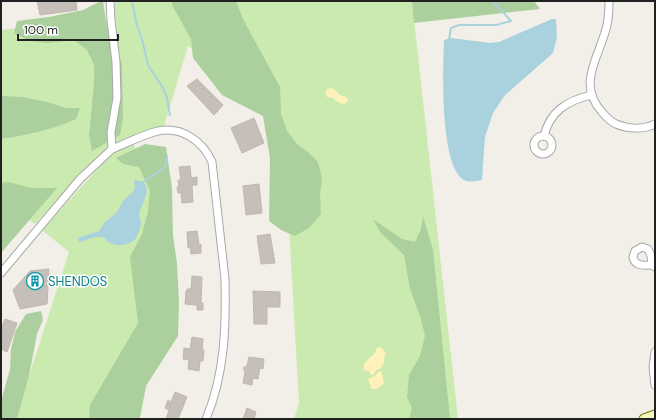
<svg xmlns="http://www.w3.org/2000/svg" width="656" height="420" font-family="'DM Sans',sans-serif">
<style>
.grass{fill:#cbeab0}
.forest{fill:#abd09e}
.sand{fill:#fef2ba}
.water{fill:#aad1de}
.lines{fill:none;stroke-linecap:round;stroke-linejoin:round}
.stream{stroke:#aad1de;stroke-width:2}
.building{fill:#c6beb8;stroke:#c3b6ab}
.minor-casing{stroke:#a8a8a8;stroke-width:9}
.secondary-casing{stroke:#6a7a07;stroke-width:11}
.minor{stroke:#fff;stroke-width:7}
.secondary{stroke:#f4f9bf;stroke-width:9}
.labels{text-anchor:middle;stroke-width:3;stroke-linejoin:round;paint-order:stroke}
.culture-label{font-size:13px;fill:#0d838f;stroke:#fff;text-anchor:start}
</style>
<rect width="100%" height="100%" fill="#f1efe8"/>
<g class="grass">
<polygon points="115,1 412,1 458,419 294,419 299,403 289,227 276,106 188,46 164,126 107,148 35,224 1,201 1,30 115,19"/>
<polygon points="133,144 165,214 161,322 106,419 17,419 29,376 69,252 42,230 113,152"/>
</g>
<g class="forest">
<polygon points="101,1 103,1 107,28 122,64 123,118 120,135 92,151 89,136 94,83 94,65 87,50 74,40 47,43 30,41 14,33 17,21 49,17 83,10"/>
<polygon points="172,1 236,1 243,19 280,87 281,114 287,131 297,144 308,152 318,162 322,179 320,194 321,214 309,228 295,236 281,230 269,221 270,158 263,116 222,95 193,58 191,39 172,5"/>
<polygon points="412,1 534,1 540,9 414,23"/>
<path d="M1,96L23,97L47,102L66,108H80L76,119C52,130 27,135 1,139Z"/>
<polygon points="145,144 166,147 172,188 173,236 177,263 179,304 178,336 146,386 140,418 136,419 89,419 90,405 138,323 130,257 142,234 148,211 150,191 139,167 123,164 116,158"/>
<polygon points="8,182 32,188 57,188 1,253 1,183"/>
<polygon points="423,216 433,250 450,419 409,419 412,408 407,397 409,375 420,356 425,336 421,319 410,289 404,255 380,232 373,219 402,239 415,242 421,229"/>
<polygon points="41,311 43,320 37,334 29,376 17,419 1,419 1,401 10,369 11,349 15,332 26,314"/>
</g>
<g class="sand">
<path d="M332,88L337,92L339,95L347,97L348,100L346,103C341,105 336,101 333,98L327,97L325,92L327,89Z"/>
<path d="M380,347L386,353L384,358V363L380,369L376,370L374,374L371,375L369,371L364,370C362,361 369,360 374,354C375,353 376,350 377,348Z"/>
<polygon points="381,371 382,373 384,383 377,389 373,389 371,388 368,379 376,375 378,372"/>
</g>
<g class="water">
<path d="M552,19H556L557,37L553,53L505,95L493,113L485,137L482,180C476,181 469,183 464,180C439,166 443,66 444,40L451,38L490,43L499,42Z"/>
<path d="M134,180L143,182C151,190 144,199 141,208C138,213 140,217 141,223C141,227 138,234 136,238C132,245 117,247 110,243C106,241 106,237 100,237C94,236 86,241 79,242L78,238L99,231L105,222L117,212L123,201L133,192L135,188Z"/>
</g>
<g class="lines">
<g class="stream">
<polyline points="132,1 137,26 142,39 148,65 163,88 167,98 170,115"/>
<polyline points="449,39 451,28 459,25 496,25 511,21 493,1"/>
<polyline points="143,182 164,168 166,165 167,156"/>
</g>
</g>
<g class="building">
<polygon points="37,1 76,1 77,10 40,15"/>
<polygon points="197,79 223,105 214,115 187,86"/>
<polygon points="254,118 264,143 242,153 231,128"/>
<polygon points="190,166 191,178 197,177 197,185 192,185 193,202 182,203 181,193 178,193 177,187 179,187 178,180 181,180 179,167"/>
<polygon points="259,184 262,213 246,215 243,186"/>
<polygon points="197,231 199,245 201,244 201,253 191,254 190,247 188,248 187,232"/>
<polygon points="270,234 275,263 261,264 257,236"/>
<polygon points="49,269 47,304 20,309 13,290 30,271"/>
<polygon points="192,276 202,277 201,303 203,303 203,310 197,310 197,305 185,304 186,291 187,291 187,289 191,289"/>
<polygon points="253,291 280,292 280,307 267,307 267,324 254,324"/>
<polygon points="5,319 17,323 7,352 1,349 1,329"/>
<polygon points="192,337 203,339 202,350 204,350 203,361 200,361 199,371 188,369 189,360 183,359 184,348 190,349"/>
<polygon points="249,357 264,359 263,369 260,368 258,379 253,378 252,385 243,383 245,372 243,368 247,366"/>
<polygon points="175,392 187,397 178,419 166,419 169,410 165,408 168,400 171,402"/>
<polygon points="247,408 256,412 254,419 243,419"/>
</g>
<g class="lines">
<g class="minor-casing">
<g id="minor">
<path d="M609,1C609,10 609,19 606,29C598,59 577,84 602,112C606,117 610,121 616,124C628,129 643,130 655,124"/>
<path d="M544,136C550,111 567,101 591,95"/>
<circle cx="543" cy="145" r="9"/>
<path d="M112,149C127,143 142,135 158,131C181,126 203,141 212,162L225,279C226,327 225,374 206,419"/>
<path d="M652,265L651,256L648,249L642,247L635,251L633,257C635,267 644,265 652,265L655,267"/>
<polyline points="1,273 80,179 112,149 111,132 117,98 116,62 111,21 110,1"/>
<polyline points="655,352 653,367 655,385"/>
</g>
</g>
<g class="secondary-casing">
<polyline id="secondary" points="644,419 655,415"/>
</g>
<use href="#minor" class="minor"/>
<use href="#secondary" class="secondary"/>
</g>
<defs>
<g id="building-ring" transform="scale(0.9)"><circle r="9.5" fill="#fff" stroke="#0f9aa8" stroke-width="1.5"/><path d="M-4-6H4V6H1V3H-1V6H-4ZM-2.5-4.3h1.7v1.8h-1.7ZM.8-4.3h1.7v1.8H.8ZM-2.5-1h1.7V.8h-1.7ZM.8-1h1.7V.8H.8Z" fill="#0f9aa8"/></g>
</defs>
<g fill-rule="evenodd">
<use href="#building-ring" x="35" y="281"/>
</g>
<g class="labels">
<g class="culture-label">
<text x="48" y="286">SHENDOS</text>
</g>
</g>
<rect width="656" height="420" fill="none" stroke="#212121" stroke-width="4"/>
<path d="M18 34v6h100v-6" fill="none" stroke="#212121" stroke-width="2"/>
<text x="24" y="34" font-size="12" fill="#212121" stroke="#ffffff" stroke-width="3" paint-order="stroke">100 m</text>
</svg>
